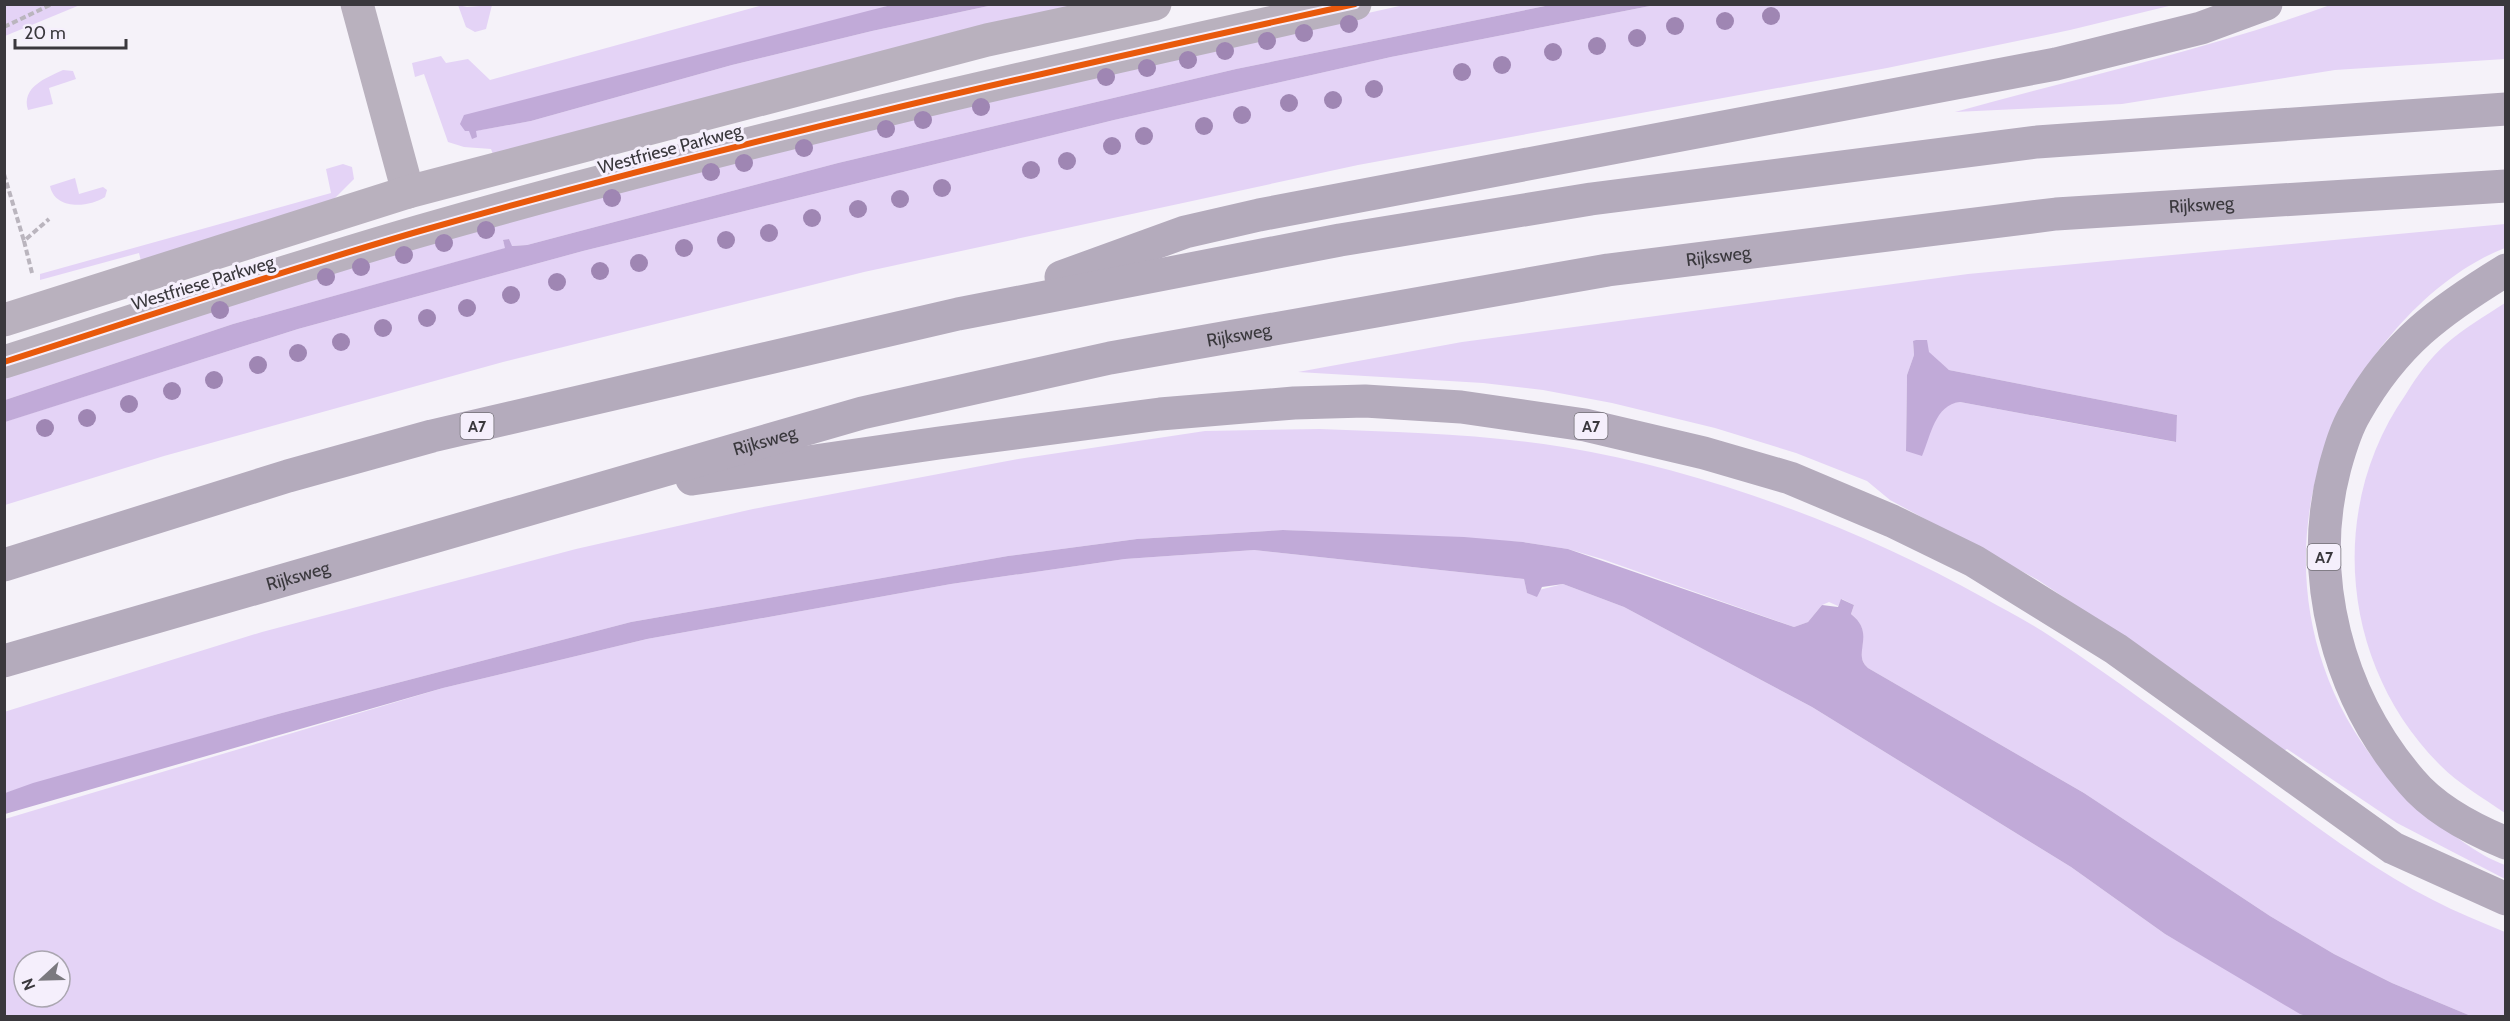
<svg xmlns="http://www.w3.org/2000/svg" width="2510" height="1021" font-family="Cabin,sans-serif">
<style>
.green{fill:#e4d3f6;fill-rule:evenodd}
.water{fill:#c1aad8}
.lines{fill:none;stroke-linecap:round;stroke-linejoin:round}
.path{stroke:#bab5be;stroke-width:4;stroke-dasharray:6 3;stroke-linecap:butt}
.minor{stroke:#b9b1be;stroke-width:33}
.tertiary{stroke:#b9b1be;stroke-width:33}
.motorway{stroke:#b4abbc;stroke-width:33}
.cycleway-casing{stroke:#f5effc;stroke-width:10}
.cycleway{stroke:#e8590c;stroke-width:6}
.tree{fill:#9f86b3}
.labels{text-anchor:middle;stroke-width:6;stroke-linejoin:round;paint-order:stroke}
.shield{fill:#f5effc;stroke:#726f76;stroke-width:1.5}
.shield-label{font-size:16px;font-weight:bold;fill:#3a383d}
.street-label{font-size:18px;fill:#3a383d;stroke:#f5effc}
</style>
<rect width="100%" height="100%" fill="#f5f2f9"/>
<g class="green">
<polygon points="5,4 80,4 80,5 5,36"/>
<path d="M2333,4L2505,5V59L2335,70L2122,104L1955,112C2081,77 2210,49 2333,4Z"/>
<polygon points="458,5 467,7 492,5 486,29 475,32 466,27"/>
<polygon points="763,5 891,5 475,131 531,121 732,65 872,31 993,5 1108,5 494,157 491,149 464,147 448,142 424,74 415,77 412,63 441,56 446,63 468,59 490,80"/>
<polygon points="1404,5 1550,5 1236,69 838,163 527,245 511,246 509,239 503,241 506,248 233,324 5,400 4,370 504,220 864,125"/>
<polygon points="1655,5 2173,5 2070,30 1887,68 1358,165 864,272 503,362 164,456 5,505 4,422 298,329 583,251 1114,120 1391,57"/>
<path d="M63,70L73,71L76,79L49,88L53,104L28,110C21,87 46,78 63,70Z"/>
<polygon points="343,164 352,167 354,179 333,200 141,261 139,253 40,280 40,274 331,193 326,169"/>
<path d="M75,178L79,194L103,187L107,190L105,197C88,208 55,210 50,186Z"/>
<path d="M2505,224V248C2461,265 2421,299 2391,335C2268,477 2278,688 2423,810C2448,831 2475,854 2505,865V879L2397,823L2287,749L2282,752L2189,681L2038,580L1890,500L1867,481L1796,453L1715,428L1612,403L1543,390L1483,383L1298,372L1462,342L1968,274ZM1913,342L1949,370L2177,415L2175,442L1960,402L1949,403L1906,451L1907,375L1914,355Z"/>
<path d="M2505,303V813C2483,798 2459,784 2440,765C2341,666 2326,508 2406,394C2417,376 2430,358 2446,344C2464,328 2485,316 2505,303Z"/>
<path d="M1320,429C1401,432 1483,434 1563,447C1705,470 1859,528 1984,598C2007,611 2031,623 2053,638C2132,690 2207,748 2284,803C2332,838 2380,873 2433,900C2456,912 2481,922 2505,932V1016H2471L2392,983L2334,954L2270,916L2084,793L1868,668C1851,654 1876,633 1851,614L1854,605L1842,599L1838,606L1829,602L1822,605L1808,622L1794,627L1602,559L1568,549L1523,542L1283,530L1137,539L1008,556L631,622L278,714L5,793L4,712L262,632L576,549L753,509L1018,459L1205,431Z"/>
<path d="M1254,550L1524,579L1527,593L1563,584L1624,607L1812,707L2071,867L2165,934L2306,1016H5V819L443,688L647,639L951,584L1125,559ZM24,961H60V997H24Z"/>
</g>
<g class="water">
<polygon points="891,5 993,5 872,31 732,65 531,121 476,131 477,137 472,139 469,131 465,131 460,124 464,115"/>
<polygon points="1550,5 1655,5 1391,57 1114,120 583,251 298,329 5,422 5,400 233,324 505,248 503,240 509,239 512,246 527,245 838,163 1236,69"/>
<path d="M1916,340H1927L1929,352L1949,370L2177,415L2176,442L1960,402C1935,405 1931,435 1922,456L1906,451L1907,375L1914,355L1913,341Z"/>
<path d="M1283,530L1464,537L1523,542L1568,549L1794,627L1808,622L1822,605L1838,607L1841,599L1854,605L1851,614C1877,634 1851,654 1868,668L2084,793L2270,916L2334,954L2392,983L2471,1016H2306L2300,1014L2165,934L2071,867L1812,707L1624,607L1563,584L1542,587L1537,597L1527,593L1524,579L1254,550L1125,559L951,584L647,639L443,688L5,814V793L33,783L278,714L631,622L1008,556L1137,539Z"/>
</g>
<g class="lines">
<g class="path">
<polyline points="4,27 52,4"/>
<polyline points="4,174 24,241"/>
<polyline points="32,273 24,241 49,219"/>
</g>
<polyline class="minor" points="357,4 408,192"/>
<g class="tertiary">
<polyline points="4,320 408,192 987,40 1155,4"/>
<path d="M4,362C143,318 281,271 420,231C728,143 1041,73 1355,4"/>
</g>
<g class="motorway">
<path d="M2506,270C2439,311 2395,343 2356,412C2346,428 2340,449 2335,467C2306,577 2338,696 2411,781C2435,810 2472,829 2506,843"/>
<polyline points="1061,277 1185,232 1259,215 2056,64 2201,28 2266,4"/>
<polyline points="692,479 939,443 1160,414 1294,403 1365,401 1461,407 1585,425 1704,453 1790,478 1892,521 1974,561 2116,649 2393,848 2506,899"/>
<polyline points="4,565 288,476 432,436 958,314 1340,240 1591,199 2037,142 2506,109"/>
<path id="s1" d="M4,661L862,413L1110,358L1608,270L2056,214L2506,186"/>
</g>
<g class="cycleway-casing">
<path id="cycleway" d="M4,362C143,318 281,271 420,231C728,143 1041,73 1355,4"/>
</g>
<use href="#cycleway" class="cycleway"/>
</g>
<g class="tree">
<circle cx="1771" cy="16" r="9"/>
<circle cx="1725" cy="21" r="9"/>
<circle cx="1349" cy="24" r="9"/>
<circle cx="1675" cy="26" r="9"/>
<circle cx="1304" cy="33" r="9"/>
<circle cx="1637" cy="38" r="9"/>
<circle cx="1267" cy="41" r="9"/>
<circle cx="1597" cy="46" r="9"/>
<circle cx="1225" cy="51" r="9"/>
<circle cx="1553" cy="52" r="9"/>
<circle cx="1188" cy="60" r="9"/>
<circle cx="1502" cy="65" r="9"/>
<circle cx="1147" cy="68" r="9"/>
<circle cx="1462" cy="72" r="9"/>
<circle cx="1106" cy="77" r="9"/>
<circle cx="1374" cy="89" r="9"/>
<circle cx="1333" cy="100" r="9"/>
<circle cx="1289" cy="103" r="9"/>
<circle cx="981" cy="107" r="9"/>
<circle cx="1242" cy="115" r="9"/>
<circle cx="923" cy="120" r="9"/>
<circle cx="1204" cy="126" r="9"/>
<circle cx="886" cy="129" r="9"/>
<circle cx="1144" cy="136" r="9"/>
<circle cx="1112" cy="146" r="9"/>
<circle cx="804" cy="148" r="9"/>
<circle cx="1067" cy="161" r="9"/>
<circle cx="744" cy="163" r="9"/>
<circle cx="1031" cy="170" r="9"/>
<circle cx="711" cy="172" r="9"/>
<circle cx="942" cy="188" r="9"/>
<circle cx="612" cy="198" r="9"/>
<circle cx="900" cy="199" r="9"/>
<circle cx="858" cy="209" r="9"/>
<circle cx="812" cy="218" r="9"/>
<circle cx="486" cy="230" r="9"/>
<circle cx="769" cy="233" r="9"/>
<circle cx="726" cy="240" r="9"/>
<circle cx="444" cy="243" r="9"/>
<circle cx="684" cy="248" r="9"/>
<circle cx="404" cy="255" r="9"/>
<circle cx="639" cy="263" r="9"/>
<circle cx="361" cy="267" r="9"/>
<circle cx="600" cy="271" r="9"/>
<circle cx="326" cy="277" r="9"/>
<circle cx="557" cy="282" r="9"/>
<circle cx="511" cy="295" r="9"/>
<circle cx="467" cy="308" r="9"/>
<circle cx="220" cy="310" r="9"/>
<circle cx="427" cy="318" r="9"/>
<circle cx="383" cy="328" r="9"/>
<circle cx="341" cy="342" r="9"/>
<circle cx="298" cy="353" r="9"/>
<circle cx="258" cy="365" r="9"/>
<circle cx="214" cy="380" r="9"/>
<circle cx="172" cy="391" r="9"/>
<circle cx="129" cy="404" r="9"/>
<circle cx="87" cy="418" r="9"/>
<circle cx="45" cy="428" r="9"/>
</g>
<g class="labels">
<g class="shield">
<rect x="460.5" y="413" width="33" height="26" rx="4.5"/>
<rect x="1574.5" y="413" width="33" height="26" rx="4.5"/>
<rect x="2307.5" y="544" width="33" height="26" rx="4.5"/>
</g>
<g class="shield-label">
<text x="477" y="432">A7</text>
<text x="1591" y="432">A7</text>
<text x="2324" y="563">A7</text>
</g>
<g class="street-label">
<text transform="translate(670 149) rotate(-15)" y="6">Westfriese Parkweg</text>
<text dy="6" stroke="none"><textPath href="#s1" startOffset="2250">Rijksweg</textPath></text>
<text dy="6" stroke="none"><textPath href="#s1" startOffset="1764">Rijksweg</textPath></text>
<text transform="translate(203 283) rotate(-17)" y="6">Westfriese Parkweg</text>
<text dy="6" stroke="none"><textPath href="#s1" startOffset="1278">Rijksweg</textPath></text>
<text dy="6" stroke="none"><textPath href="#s1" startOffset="792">Rijksweg</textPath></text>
<text dy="6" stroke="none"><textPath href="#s1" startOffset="306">Rijksweg</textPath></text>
</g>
</g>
<rect width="2510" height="1021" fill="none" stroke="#3a383d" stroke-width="12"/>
<g transform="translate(42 979) rotate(248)"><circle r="28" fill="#f5effc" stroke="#aaa6b0" stroke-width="1.5"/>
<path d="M0-4.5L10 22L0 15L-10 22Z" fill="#7b797f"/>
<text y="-9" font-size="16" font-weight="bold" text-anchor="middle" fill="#3a383d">N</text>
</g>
<path d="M15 39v9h111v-9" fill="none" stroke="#3a383d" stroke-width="3"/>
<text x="24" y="39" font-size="18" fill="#3a383d" stroke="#f5effc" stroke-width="4.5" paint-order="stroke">20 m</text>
</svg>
